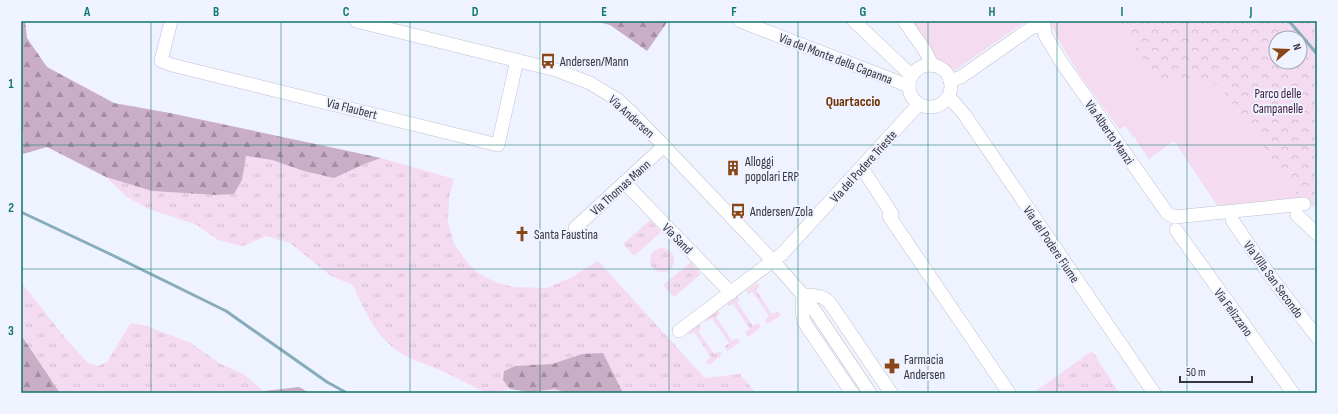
<svg xmlns="http://www.w3.org/2000/svg" width="1338" height="414" font-family="'Sofia Sans Condensed',sans-serif">
<style>
.grass{fill:url(#grass-tufts)}
.forest{fill:url(#forest-firs)}
.park{fill:url(#park-crowns);fill-rule:evenodd}
.garden{fill:#f4dbef}
.lines{fill:none;stroke-linecap:round;stroke-linejoin:round}
.stream{stroke:#87acba;stroke-width:3}
.minor-casing{stroke:#bec1d1;stroke-width:14}
.minor{stroke:#fff;stroke-width:13}
.grid{fill:none;stroke:#0f766e;stroke-width:1;stroke-opacity:0.55}
.labels{text-anchor:middle;stroke-width:4;stroke-linejoin:round;paint-order:stroke}
.street-label{font-size:13px;fill:#34353c;stroke:#eff2ff}
.poi-label{font-size:13px;fill:#34353c;stroke:#eff2ff;text-anchor:start}
.park-label{font-size:13px;fill:#3f1b3c;stroke:#eff2ff}
.neighbourhood-label{font-size:14px;font-weight:bold;fill:#6d3201;stroke:#eff2ff}
.neatline{fill:none;stroke:#0f766e;stroke-width:1.5}
.grid-label{font-size:13px;text-anchor:middle;font-weight:bold;fill:#0f766e}
</style>
<defs>
<pattern id="grass-tufts" width="24" height="20" patternUnits="userSpaceOnUse"><rect width="24" height="20" fill="#f4dbef"/><path d="M3 7l-1-3M5 7V3M7 7l1-3M15 17l-1-3M17 17v-4M19 17l1-3" fill="none" stroke="#d2bdce"/></pattern>
<pattern id="forest-firs" width="22" height="20" patternUnits="userSpaceOnUse"><rect width="22" height="20" fill="#caaec5"/><path d="M5 1l3.5 6h-7zM16 11l3.5 6h-7z" fill="#a58ea1"/></pattern>
<pattern id="park-crowns" width="20" height="18" patternUnits="userSpaceOnUse"><rect width="20" height="18" fill="#f4dbef"/><path d="M2 6a3 3 0 1 1 6 0M12 15a3 3 0 1 1 6 0" fill="none" stroke="#d2bdce"/></pattern>
</defs>
<rect width="100%" height="100%" fill="#eff2ff"/>
<g class="grass">
<path d="M246,156L272,160L304,171L362,165L381,158L454,179L449,197L448,222L454,244L466,261L478,273L495,282L513,287L547,288L570,278L598,261L705,378L740,374L756,393H623L602,353L582,354L552,364L515,366L503,380L510,389L493,393H487C471,386 456,377 440,370C425,364 408,359 395,349C375,334 363,308 353,285L331,276L290,243L266,236L243,246L218,240L197,225L149,209L127,197L106,177L152,191L215,195L242,180Z"/>
<polygon points="650,220 661,232 634,256 623,244"/>
<circle cx="662" cy="260" r="12"/>
<polygon points="691,262 701,274 674,297 663,285"/>
<polygon points="21,282 66,339 88,363 98,366 107,362 131,323 147,326 191,343 219,363 243,374 264,391 264,393 60,393 21,335"/>
<polygon points="757,283 760,287 756,290 772,314 778,311 781,315 767,324 765,320 769,316 752,291 748,294 746,291"/>
<polygon points="737,296 740,300 737,302 753,326 758,323 761,327 748,337 745,332 750,329 733,304 729,306 727,303"/>
<polygon points="717,310 720,314 716,317 732,341 737,338 740,342 727,351 724,347 729,343 712,318 708,321 706,318"/>
<polygon points="698,324 701,328 698,331 714,354 719,351 722,355 709,365 706,361 711,357 694,332 690,334 687,331"/>
<polygon points="1092,351 1119,393 1033,393"/>
<polygon points="556,389 567,393 530,393 529,392"/>
</g>
<g class="forest">
<path d="M21,21H25L27,38L47,67L114,103L170,113L381,158L362,165L334,178L304,171L272,160L246,156L242,180L234,194L215,195L152,191L106,177L47,147L23,154C22,144 25,134 21,125Z"/>
<polygon points="594,21 668,21 647,51 610,25"/>
<polygon points="21,335 60,393 21,393"/>
<polygon points="603,353 623,393 567,393 555,389 529,392 510,389 503,380 504,371 515,366 552,364 582,354"/>
<polygon points="299,387 310,393 264,393 264,391"/>
</g>
<path class="park" d="M1114,21H1317V206L1306,207L1219,85L1167,81L1155,77ZM1276,38H1300V62H1276Z"/>
<g class="garden">
<polygon points="909,21 1026,21 953,72 939,62"/>
<polygon points="1046,21 1115,21 1156,77 1167,81 1219,85 1306,207 1219,208 1174,141 1149,159 1135,139 1137,138 1135,137 1133,138 1126,126 1119,129 1082,78 1057,38 1054,30"/>
</g>
<g class="lines">
<g class="stream">
<polyline points="1289,21 1317,54"/>
<polyline points="21,212 110,254 226,311 327,382 347,393"/>
</g>
<g class="minor-casing">
<g id="minor">
<polyline points="171,21 161,61 172,65 498,145 517,60"/>
<polyline points="356,21 556,70 590,83 618,100 631,112 664,146 773,261 803,295 817,314 870,393"/>
<polyline points="740,21 909,86"/>
<polyline points="854,21 912,76"/>
<polyline points="904,21 924,49 933,66"/>
<circle cx="930" cy="86" r="21"/>
<polyline points="950,81 961,77 1031,28 1044,25 1045,35 1060,60 1167,213 1174,217 1304,204"/>
<polyline points="949,97 964,114 1154,393"/>
<polyline points="864,171 892,214 889,216 1009,393"/>
<polyline points="625,183 731,293"/>
<polyline points="1297,215 1317,234"/>
<polyline points="1232,220 1273,280 1317,337"/>
<polyline points="575,228 664,146"/>
<polyline points="1176,230 1293,393"/>
<polyline points="679,331 782,254 919,104"/>
<path d="M852,393L804,322L802,311L803,295C813,295 823,295 830,303L891,393"/>
</g>
</g>
<use href="#minor" class="minor"/>
</g>
<path class="grid" d="M151,21V393M281,21V393M410,21V393M540,21V393M669,21V393M798,21V393M928,21V393M1057,21V393M1187,21V393M21,145H1317M21,269H1317"/>
<defs>
<g id="bus-bare" transform="scale(1.2)"><path d="M-5-6H5V4H4V6H2V4H-2V6H-4V4H-5ZM-3.5-4V0h7V-4ZM-3.5 1.2v1.5H-2V1.2ZM2 1.2v1.5H3.5V1.2Z" fill="#894616" stroke="#eff2ff" stroke-width="2.5" paint-order="stroke"/></g>
<g id="building-bare" transform="scale(1.2)"><path d="M-4-6H4V6H1V3H-1V6H-4ZM-2.5-4.3h1.7v1.8h-1.7ZM.8-4.3h1.7v1.8H.8ZM-2.5-1h1.7V.8h-1.7ZM.8-1h1.7V.8H.8Z" fill="#894616" stroke="#eff2ff" stroke-width="2.5" paint-order="stroke"/></g>
<g id="church-bare" transform="scale(1.2)"><path d="M-1.2-6h2.4v3.5h3.3v2.4h-3.3V6h-2.4V-.1h-3.3v-2.4h3.3Z" fill="#894616" stroke="#eff2ff" stroke-width="2.5" paint-order="stroke"/></g>
<g id="pharmacy-bare" transform="scale(1.2)"><path d="M-2-6h4v4h4v4h-4v4h-4v-4h-4v-4h4Z" fill="#894616" stroke="#eff2ff" stroke-width="2.5" paint-order="stroke"/></g>
</defs>
<g fill-rule="evenodd">
<use href="#bus-bare" x="548" y="61"/>
<use href="#building-bare" x="733" y="168"/>
<use href="#bus-bare" x="738" y="211"/>
<use href="#church-bare" x="522" y="234"/>
<use href="#pharmacy-bare" x="892" y="366"/>
</g>
<g class="labels">
<g class="street-label">
<text transform="translate(836 58) rotate(21)" y="5">Via del Monte della Capanna</text>
<text transform="translate(352 108) rotate(14)" y="5">Via Flaubert</text>
<text transform="translate(632 116) rotate(42)" y="5">Via Andersen</text>
<text transform="translate(1110 132) rotate(55)" y="5">Via Alberto Manzi</text>
<text transform="translate(863 166) rotate(-48)" y="5">Via del Podere Trieste</text>
<text transform="translate(620 187) rotate(-42)" y="5">Via Thomas Mann</text>
<text transform="translate(678 238) rotate(46)" y="5">Via Sand</text>
<text transform="translate(1052 244) rotate(56)" y="5">Via del Podere Fiume</text>
<text transform="translate(1274 279) rotate(54)" y="5">Via Villa San Secondo</text>
<text transform="translate(1234 312) rotate(54)" y="5">Via Felizzano</text>
</g>
<g class="poi-label">
<text x="560" y="66">Andersen/Mann</text>
<text x="745" y="166">Alloggi<tspan x="745" dy="15">popolari ERP</tspan></text>
<text x="750" y="216">Andersen/Zola</text>
<text x="534" y="239">Santa Faustina</text>
<text x="904" y="364">Farmacia<tspan x="904" dy="15">Andersen</tspan></text>
</g>
<g class="park-label">
<text x="1278" y="98">Parco delle<tspan x="1278" dy="15">Campanelle</tspan></text>
</g>
<g class="neighbourhood-label">
<text x="853" y="106">Quartaccio</text>
</g>
</g>
<rect width="1338" height="414" fill="none" stroke="#eff2ff" stroke-width="44"/>
<g transform="translate(1288 50) rotate(71)"><circle r="19" fill="#eff2ff" stroke="#a4a6b1"/>
<path d="M0-3L7 15L0 10L-7 15Z" fill="#894616"/>
<text y="-6" font-size="11" font-weight="bold" text-anchor="middle" fill="#34353c">N</text>
</g>
<path d="M1180 376v6h72v-6" fill="none" stroke="#34353c" stroke-width="2"/>
<text x="1186" y="376" font-size="12" fill="#34353c" stroke="#eff2ff" stroke-width="3" paint-order="stroke">50 m</text>
<rect x="22" y="22" width="1294" height="370" class="neatline"/>
<g class="grid-label">
<text x="87" y="16">A</text>
<text x="216" y="16">B</text>
<text x="346" y="16">C</text>
<text x="475" y="16">D</text>
<text x="604" y="16">E</text>
<text x="734" y="16">F</text>
<text x="863" y="16">G</text>
<text x="992" y="16">H</text>
<text x="1122" y="16">I</text>
<text x="1251" y="16">J</text>
<text x="11" y="88">1</text>
<text x="11" y="212">2</text>
<text x="11" y="335">3</text>
</g>
</svg>
